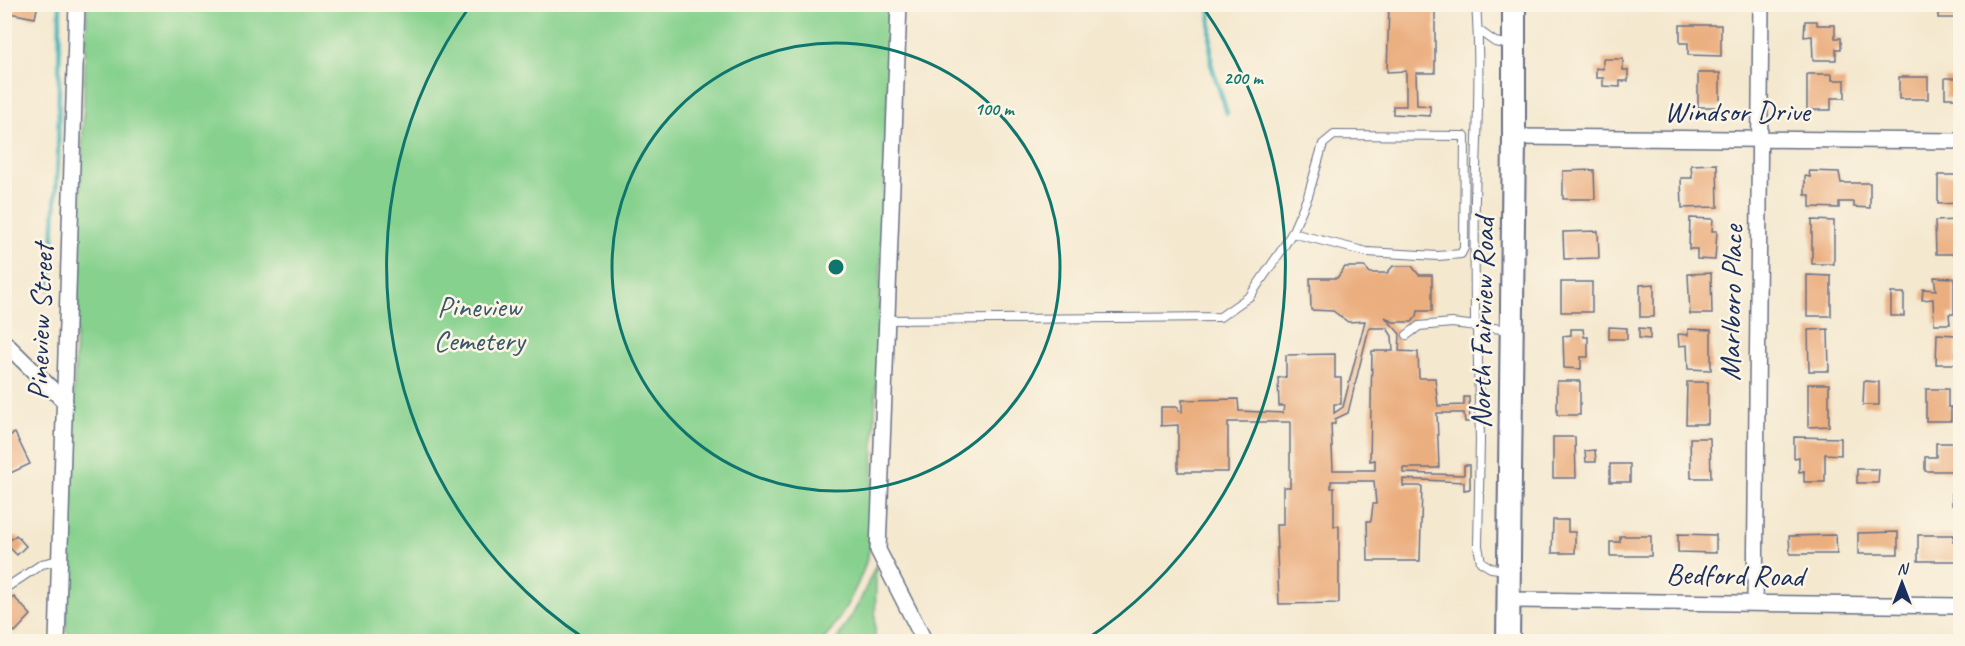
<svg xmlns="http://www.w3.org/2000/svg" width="1965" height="646" font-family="Caveat,sans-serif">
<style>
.green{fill:#87d18e;stroke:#518076;stroke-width:1.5}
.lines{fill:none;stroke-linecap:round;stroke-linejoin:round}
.stream{stroke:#40b1b7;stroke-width:4.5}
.building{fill:#ebae7f;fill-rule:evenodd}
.lane-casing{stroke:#677086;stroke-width:10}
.street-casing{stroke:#677086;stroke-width:18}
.secondary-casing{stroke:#677086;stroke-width:26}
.lane{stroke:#fff;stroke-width:8}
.street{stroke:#fff;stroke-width:15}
.secondary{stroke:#fff;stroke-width:22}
.ring{fill:none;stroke:#0f766e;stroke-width:3}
.labels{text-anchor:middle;stroke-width:5;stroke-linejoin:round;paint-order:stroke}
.street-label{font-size:30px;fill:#1b2f5e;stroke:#fcf5e5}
.park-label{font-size:30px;fill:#36586a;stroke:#fcf5e5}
.centre{fill:#0f766e;stroke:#fcf5e5;stroke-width:3}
.ring-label{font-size:18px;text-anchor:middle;font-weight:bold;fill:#0f766e;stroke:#fcf5e5;stroke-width:5;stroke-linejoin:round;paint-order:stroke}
</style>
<rect width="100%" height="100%" fill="#fcf5e5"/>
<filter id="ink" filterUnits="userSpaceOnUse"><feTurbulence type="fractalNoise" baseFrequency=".0167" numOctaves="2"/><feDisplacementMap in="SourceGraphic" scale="12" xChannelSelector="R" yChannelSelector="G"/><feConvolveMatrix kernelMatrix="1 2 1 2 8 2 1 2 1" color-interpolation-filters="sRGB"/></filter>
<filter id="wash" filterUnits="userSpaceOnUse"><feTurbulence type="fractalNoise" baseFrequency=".008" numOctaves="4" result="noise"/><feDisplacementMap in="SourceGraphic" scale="24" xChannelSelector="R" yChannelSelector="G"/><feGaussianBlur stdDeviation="1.35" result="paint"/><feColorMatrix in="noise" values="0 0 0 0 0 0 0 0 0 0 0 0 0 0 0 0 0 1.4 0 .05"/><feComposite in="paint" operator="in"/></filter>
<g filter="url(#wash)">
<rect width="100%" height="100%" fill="#f4e8cf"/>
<g class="green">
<path d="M87,5H891L870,547C863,580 843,615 823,641L171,642L73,638L66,630Z"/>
<polygon points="876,565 875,641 836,641 859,603"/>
</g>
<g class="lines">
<g class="stream">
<polyline points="1208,4 1210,12 1211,64 1227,113"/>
<polyline points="50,290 58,160 60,4"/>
</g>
</g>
<g id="blocks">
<g class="building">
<polygon points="4,4 38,4 35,18 4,12"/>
<polygon points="1389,4 1435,4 1435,73 1416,73 1417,105 1430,106 1430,116 1393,114 1393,106 1406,106 1406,71 1387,72"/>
<rect x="1538" y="4" width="45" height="3"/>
<rect x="1938" y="4" width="22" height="14"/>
<polygon points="1805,21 1817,21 1817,25 1835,25 1835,38 1841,38 1841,49 1836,49 1836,60 1813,60 1812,36 1804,37"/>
<polygon points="1680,25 1721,25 1721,56 1688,55 1688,43 1680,43"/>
<polygon points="1603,59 1623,59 1623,70 1628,70 1628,81 1620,81 1620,87 1603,86 1603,78 1596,78 1596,68 1603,69"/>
<rect x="1698" y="73" width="22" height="34"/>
<polygon points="1807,74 1832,74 1832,80 1845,80 1845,98 1831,98 1831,110 1807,110"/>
<rect x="1899" y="77" width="29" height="22"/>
<rect x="1945" y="78" width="15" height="20"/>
<polygon points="1717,164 1718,207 1682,208 1681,178 1692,178 1691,165"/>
<polygon points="1594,170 1595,199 1563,199 1563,171"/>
<polygon points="1809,171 1839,172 1841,183 1870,183 1870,208 1854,207 1854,202 1839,202 1839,208 1810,207 1810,195 1805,195 1805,176 1810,177"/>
<polygon points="1938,175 1959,175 1960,203 1938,204"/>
<polygon points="1690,218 1713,219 1712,231 1717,231 1715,260 1697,259 1697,249 1689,249"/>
<polygon points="1812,220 1834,221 1834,264 1812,264"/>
<polygon points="1958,220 1959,254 1936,254 1935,221"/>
<polygon points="1598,231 1599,258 1564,259 1563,232"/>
<path d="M1393,266H1412L1419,275H1432V311H1418L1417,316L1412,322H1393L1385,317L1400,334L1399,351L1418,352L1419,378H1435L1438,406L1464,405V397H1469L1470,422H1465L1464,413H1437L1439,468H1403V473L1464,475V465H1470V489L1464,490V482L1403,479V486H1422L1420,561H1368L1367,521H1371L1373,504H1376L1374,481H1331V488H1334V526H1339V603L1279,604L1276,525H1283V487H1290V422H1228V472H1178V425L1161,426V407H1178V411L1182,412V400L1238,399L1239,411L1283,413L1284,406H1279L1278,378L1286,377V355L1335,354V378H1341V404H1334V413L1343,407L1365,321L1348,322L1333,311L1311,310L1310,278H1337L1345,267H1365L1370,273H1387ZM1369,328H1387L1392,336L1393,351H1372L1370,461L1375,460V470H1333L1331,424H1335V419L1348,413Z"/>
<polygon points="1711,273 1712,314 1690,314 1688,274"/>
<polygon points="1807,275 1831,276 1831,316 1807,316"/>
<polygon points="1934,277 1954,278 1954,314 1949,314 1950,324 1934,324 1933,299 1922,300 1923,289 1936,290"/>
<rect x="1561" y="282" width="31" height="30"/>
<polygon points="1654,284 1654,317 1640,317 1640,285"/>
<rect x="1891" y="293" width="13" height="23"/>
<polygon points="1609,327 1627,328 1627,339 1609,339"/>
<polygon points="1639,328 1650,329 1650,339 1639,338"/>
<polygon points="1571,329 1583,329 1584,337 1588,337 1588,357 1581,357 1581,369 1564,368 1563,336 1571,335"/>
<polygon points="1688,329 1711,330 1711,370 1688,369 1687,345 1679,346 1678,334 1688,335"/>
<polygon points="1828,329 1829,371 1809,371 1808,330"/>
<polygon points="1937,334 1957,335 1956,364 1936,364"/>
<rect x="1557" y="381" width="23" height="34"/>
<polygon points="1864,381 1879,382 1879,405 1863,405"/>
<polygon points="1687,382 1708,382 1708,424 1686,424"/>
<polygon points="1808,384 1829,384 1829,426 1808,427"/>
<polygon points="1926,389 1948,389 1948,407 1951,407 1951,421 1926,421"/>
<polygon points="15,433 30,464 4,476 4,438"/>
<polygon points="1553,437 1575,437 1576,478 1553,478"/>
<polygon points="1794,437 1841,438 1841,455 1825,454 1825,482 1804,482 1804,471 1799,472 1799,457 1794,458"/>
<polygon points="1690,438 1710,438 1711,478 1691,478"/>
<polygon points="1936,443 1956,443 1956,471 1925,471 1925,457 1936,457"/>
<polygon points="1595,450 1596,462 1586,462 1585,451"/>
<rect x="1610" y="464" width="20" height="18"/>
<polygon points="1857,469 1879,469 1878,483 1857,483"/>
<polygon points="1952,493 1960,493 1960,506 1952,505"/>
<polygon points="1553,520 1568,520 1568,532 1575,532 1575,553 1552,553"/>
<polygon points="1898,532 1898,554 1858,554 1858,533"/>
<polygon points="1678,534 1716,535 1716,553 1678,552"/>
<polygon points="16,535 26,546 17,555 6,544"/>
<polygon points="1836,535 1837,554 1790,554 1789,536"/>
<polygon points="1918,535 1954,535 1953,542 1960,542 1960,561 1918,561"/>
<polygon points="1620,536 1651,536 1651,556 1610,556 1610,542 1620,542"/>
<polygon points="14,597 31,615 15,632 4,621 4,606"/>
</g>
</g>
</g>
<g filter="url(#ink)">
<use href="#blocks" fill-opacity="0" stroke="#677086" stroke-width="1.5"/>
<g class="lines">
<g class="lane-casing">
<g id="lane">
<polyline points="1478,30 1495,42 1511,45"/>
<polyline points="886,320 1220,317 1250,296 1281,251 1292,233 1308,196 1323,144 1334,135 1465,136 1464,248 1461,254 1438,256 1367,252 1292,233"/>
<path d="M1475,327C1475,284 1474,241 1475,198C1477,133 1481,69 1476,4"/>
<polyline points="1477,327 1480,439 1478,546 1481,562 1491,568 1506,570"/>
<polyline points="1407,335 1419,326 1452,323 1510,330"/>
<polyline points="4,589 42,564 60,560"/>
</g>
</g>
<g class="street-casing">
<g id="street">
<polyline points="899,4 878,550 925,642"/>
<polyline points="1514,137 1960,141"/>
<polyline points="4,342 65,402"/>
<polyline points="1508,600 1960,606"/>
<polyline points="1755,602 1761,4"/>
<polyline points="57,642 77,4"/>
</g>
</g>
<g class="secondary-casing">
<polyline id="secondary" points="1508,642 1514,137 1514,4"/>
</g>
<use href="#lane" class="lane"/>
<use href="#street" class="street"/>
<use href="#secondary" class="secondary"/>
</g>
</g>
<g class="ring">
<circle cx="836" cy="267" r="224"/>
<path d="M588 641A449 449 0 0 1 470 6M1202 6A449 449 0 0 1 1084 641"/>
</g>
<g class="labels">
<g class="street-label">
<text x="1737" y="121">Windsor Drive</text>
<text transform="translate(1731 303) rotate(-89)" y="10">Marlboro Place</text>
<text transform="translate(40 322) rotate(-88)" y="10">Pineview Street</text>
<text transform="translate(1482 323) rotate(-89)" y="10">North Fairview Road</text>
<text transform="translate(1735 575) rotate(1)" y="10">Bedford Road</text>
</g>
<g class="park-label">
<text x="479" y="316">Pineview<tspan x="479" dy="34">Cemetery</tspan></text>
</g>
</g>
<circle cx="836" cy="267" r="9" class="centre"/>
<g class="ring-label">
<text x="1243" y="84">200 m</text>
<text x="994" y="115">100 m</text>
</g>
<rect width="1965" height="646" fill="none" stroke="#fcf5e5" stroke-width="24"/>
<g transform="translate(1902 583)" stroke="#fcf5e5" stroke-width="4.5" paint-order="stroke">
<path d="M0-4.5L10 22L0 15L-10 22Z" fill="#1b2f5e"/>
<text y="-9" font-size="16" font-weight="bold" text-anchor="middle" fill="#1b2f5e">N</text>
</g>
</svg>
